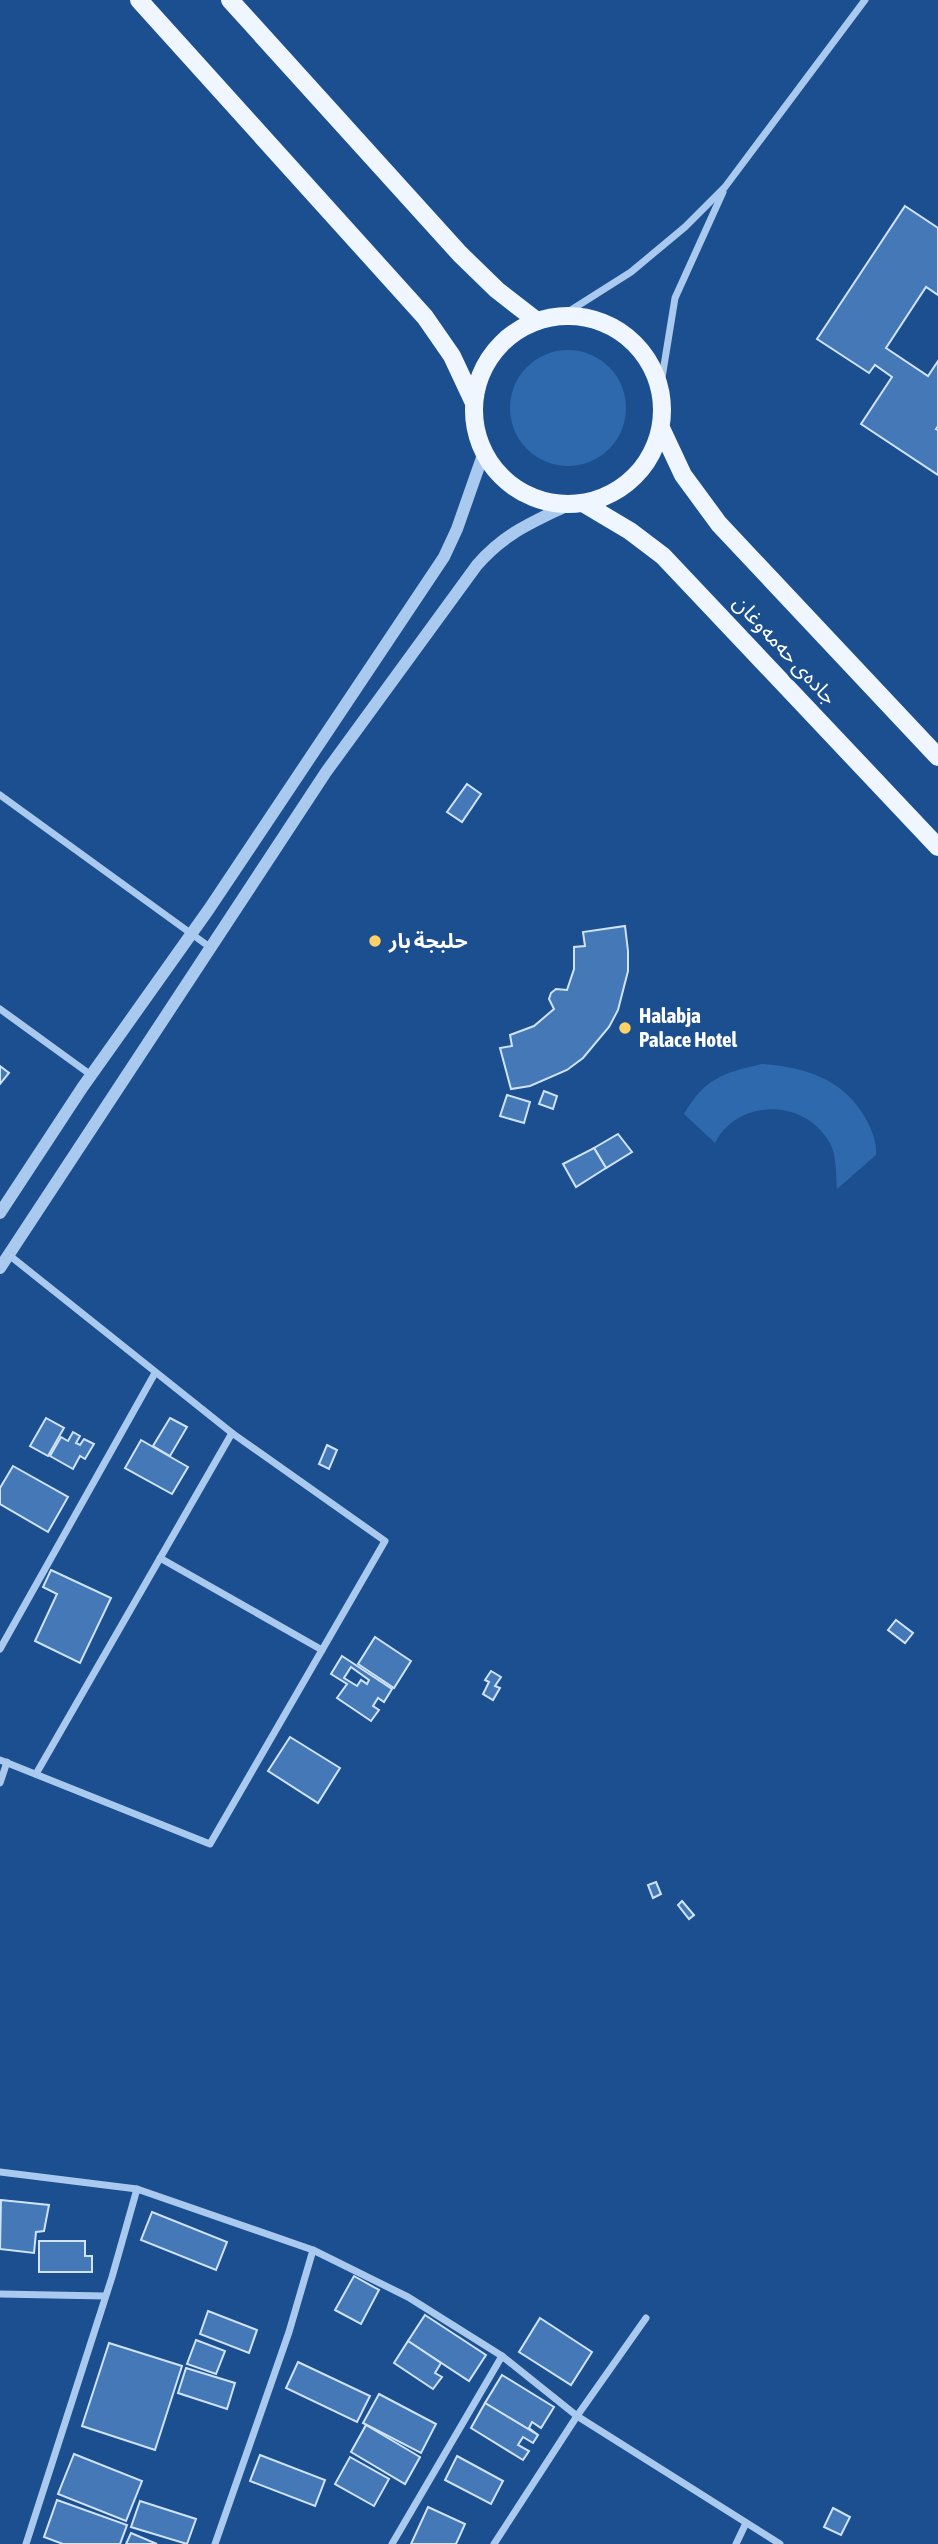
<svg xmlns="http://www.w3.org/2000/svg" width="938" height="2544" font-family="'Asap Condensed','Noto Sans Arabic',sans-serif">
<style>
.green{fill:#2e69ad}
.building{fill:#4478b7;stroke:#cfe3fa;stroke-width:2;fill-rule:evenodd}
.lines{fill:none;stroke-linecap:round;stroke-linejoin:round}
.minor{stroke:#a9c9ee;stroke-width:7}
.tertiary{stroke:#a9c9ee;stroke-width:12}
.primary{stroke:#f0f6ff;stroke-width:18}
.poi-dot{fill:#ffd166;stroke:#1b4f8f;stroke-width:2.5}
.labels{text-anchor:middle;stroke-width:7;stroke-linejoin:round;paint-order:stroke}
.street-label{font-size:21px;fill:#fff;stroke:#1b4f8f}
.poi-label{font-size:21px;font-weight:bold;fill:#fff;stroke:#1b4f8f;text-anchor:start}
</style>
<rect width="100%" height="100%" fill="#1b4f8f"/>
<g class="green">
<circle cx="568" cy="408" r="58"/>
<path d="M762,1064C805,1067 844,1079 866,1119C872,1131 877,1142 876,1155L837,1189C836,1174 837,1153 828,1140C802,1098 737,1099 715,1143L684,1114C705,1078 723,1073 762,1064Z"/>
</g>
<g class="building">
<polygon points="905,206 938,228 938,295 926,287 886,348 928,376 938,361 938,426 936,429 938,430 938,475 861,424 892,377 875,365 869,373 817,339"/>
<polygon points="467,784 481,794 462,822 447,812"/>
<polygon points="625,926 628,951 628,971 618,1010 609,1027 583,1058 567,1070 530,1086 511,1089 500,1048 512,1046 510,1035 534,1026 554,1009 549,999 551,993 556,989 567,990 574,969 574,947 585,946 583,932"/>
<polygon points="0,1066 9,1073 0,1084"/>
<polygon points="544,1091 557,1096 553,1109 539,1104"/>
<polygon points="507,1095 530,1102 524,1123 500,1116"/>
<polygon points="618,1134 632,1152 606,1168 594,1148"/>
<polygon points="594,1148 606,1168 576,1187 563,1164"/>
<polygon points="46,1418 64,1428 48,1456 30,1446"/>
<polygon points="170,1418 187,1427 170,1456 153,1446"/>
<polygon points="73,1432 80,1436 76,1443 80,1445 84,1439 94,1444 85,1459 80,1456 73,1469 50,1456 61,1437 68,1441"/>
<polygon points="141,1440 188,1467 172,1494 125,1468"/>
<polygon points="327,1445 337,1450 329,1469 319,1464"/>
<polygon points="13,1466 68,1497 48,1532 0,1504 0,1488"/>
<polygon points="51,1570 111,1598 80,1663 35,1641 57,1594 43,1587"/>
<polygon points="896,1620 913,1633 905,1643 888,1630"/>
<polygon points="375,1637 411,1661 394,1688 358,1664"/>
<path d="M342,1656L392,1689L384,1702L378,1698L373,1706L379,1710L371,1721L337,1698L347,1684L331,1674ZM351,1667L369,1680L367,1684L361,1680L357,1686L344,1678Z"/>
<polygon points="491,1671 501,1677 495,1686 500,1688 493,1700 483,1694 489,1682 485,1680"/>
<polygon points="290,1737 340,1768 318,1803 268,1771"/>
<polygon points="656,1882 661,1894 653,1898 648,1885"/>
<polygon points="682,1901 694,1915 689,1919 678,1905"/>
<polygon points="1,2200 49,2205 44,2231 36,2232 34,2253 0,2249"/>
<polygon points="152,2212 227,2242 216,2270 141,2240"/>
<polygon points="39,2241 85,2241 85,2256 92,2256 92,2272 39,2272"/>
<polygon points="354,2276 379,2290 361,2324 335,2310"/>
<polygon points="208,2311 257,2330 249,2353 200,2334"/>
<polygon points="425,2315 486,2355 469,2381 408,2341"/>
<polygon points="540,2318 592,2352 571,2385 519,2352"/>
<polygon points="196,2340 225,2351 216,2374 187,2364"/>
<polygon points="408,2341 441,2363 435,2373 442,2377 433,2389 394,2363"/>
<polygon points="109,2343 182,2366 155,2450 82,2426"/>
<polygon points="298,2362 370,2396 357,2422 286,2388"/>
<polygon points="186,2368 235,2383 227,2409 178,2393"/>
<polygon points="502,2375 554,2407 541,2428 532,2422 529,2428 538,2435 485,2403"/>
<polygon points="379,2394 436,2424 421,2453 363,2423"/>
<polygon points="485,2403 538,2435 533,2443 523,2437 518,2445 529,2451 523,2460 471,2428"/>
<polygon points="366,2425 420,2457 405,2484 351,2452"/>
<polygon points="74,2454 142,2481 126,2521 58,2494"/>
<polygon points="260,2455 325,2480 315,2506 250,2481"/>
<polygon points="457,2456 503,2481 491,2504 445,2480"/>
<polygon points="350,2457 389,2479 374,2506 335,2484"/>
<polygon points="57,2500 127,2525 120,2544 63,2544 44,2537"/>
<polygon points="140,2501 196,2519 187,2544 131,2527"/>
<polygon points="428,2507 465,2524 456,2544 411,2544"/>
<polygon points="833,2508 850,2517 841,2535 824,2527"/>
<polygon points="131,2533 157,2544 126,2544"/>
</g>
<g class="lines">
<g class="minor">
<polyline points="560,317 631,272 685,227 725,187 865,0"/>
<polyline points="660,390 675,298 723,192"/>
<polyline points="0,795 211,948"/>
<polyline points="0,1009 91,1075"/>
<polyline points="160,1558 322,1650"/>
<polyline points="0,1649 155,1373"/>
<polyline points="0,1760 210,1844 385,1541 232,1433 9,1255"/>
<polyline points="36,1774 232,1433"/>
<polyline points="0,1783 7,1762"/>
<polyline points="0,2172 137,2189 313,2250 408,2297 502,2356 577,2416 780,2544"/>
<polyline points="0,2294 105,2296"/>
<polyline points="26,2544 112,2277 137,2189"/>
<polyline points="215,2544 289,2332 313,2250"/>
<polyline points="392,2544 502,2356"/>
<polyline points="494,2544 577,2416 646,2318"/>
<polyline points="736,2544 746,2523"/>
</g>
<g class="tertiary">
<polyline points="0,1213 82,1088 209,909 444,557 457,529 484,452"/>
<path d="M0,1268L326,772L477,565C505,533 531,523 568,505"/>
</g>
<g class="primary">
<polyline points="139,0 425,317 452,356 474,403"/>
<polyline points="230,0 460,254 497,290 537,321"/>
<circle cx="568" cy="410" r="94"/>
<polyline points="661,428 683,475 719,524 938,757"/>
<polyline points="583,503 630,531 663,556 938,847"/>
</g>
</g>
<g class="poi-dot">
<circle cx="375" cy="941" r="7"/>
<circle cx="625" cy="1028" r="7"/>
</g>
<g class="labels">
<g class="street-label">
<text transform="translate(785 650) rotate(47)" y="7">جادەی حەمەوغان</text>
</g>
<g class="poi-label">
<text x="389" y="948">حلبجة بار</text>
<text x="639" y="1023">Halabja<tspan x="639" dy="24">Palace Hotel</tspan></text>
</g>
</g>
</svg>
